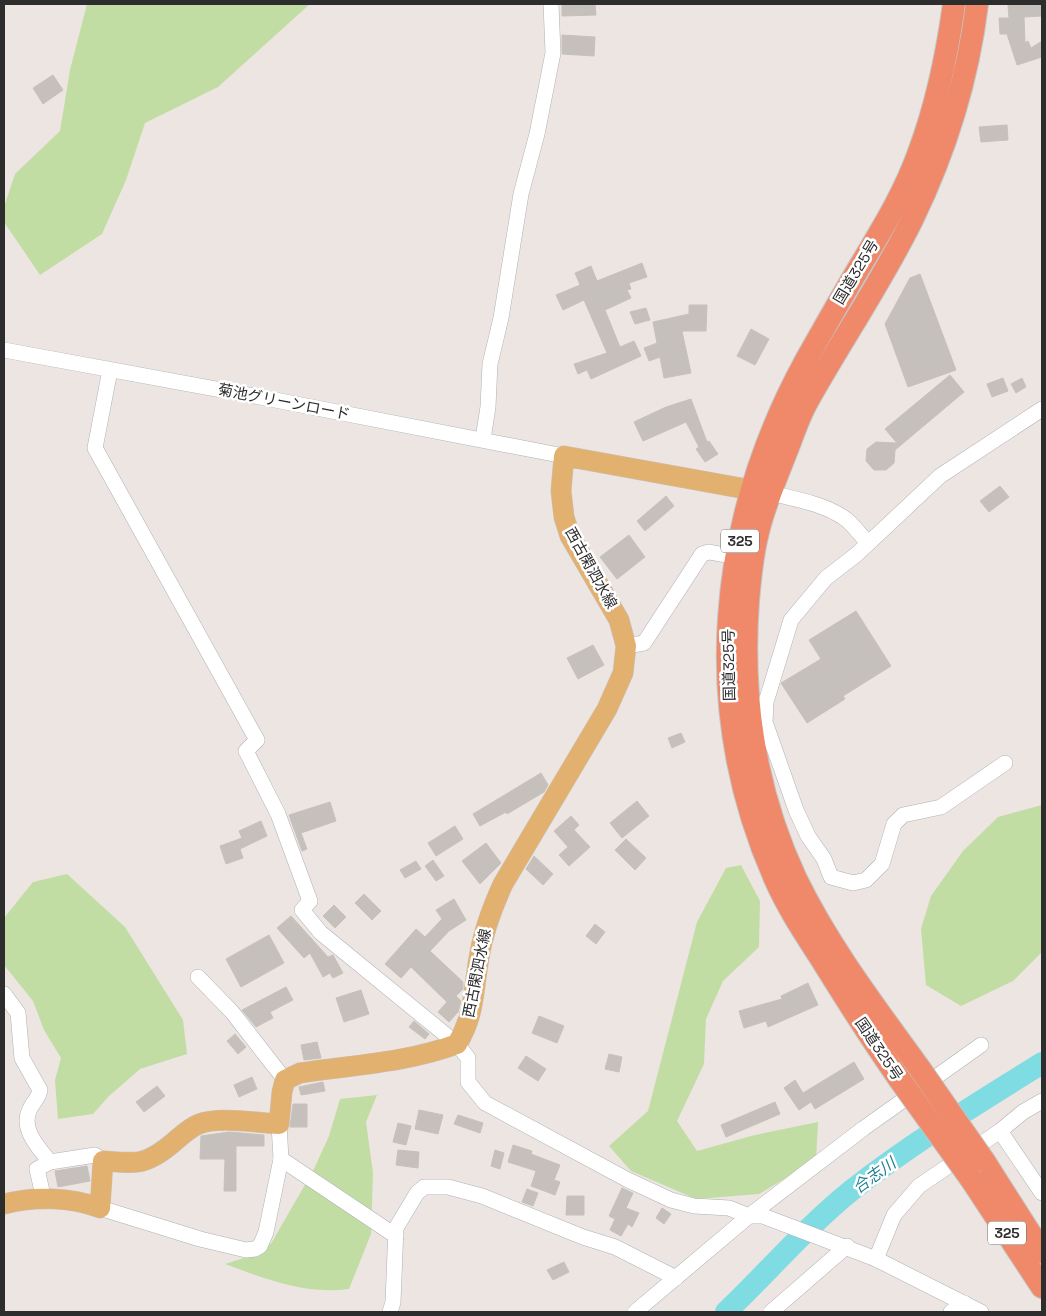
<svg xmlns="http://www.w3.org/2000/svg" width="1046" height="1316" font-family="'Space Grotesk','Noto Sans JP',sans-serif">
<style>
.green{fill:#c2dda3}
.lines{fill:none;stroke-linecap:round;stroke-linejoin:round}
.river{stroke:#7fdce3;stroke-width:22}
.building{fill:#c6c0bc;stroke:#c8c1ba}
.minor-casing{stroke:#adb1b7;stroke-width:16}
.major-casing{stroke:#c4c4c4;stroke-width:21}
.highway-casing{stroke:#c4c4c4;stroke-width:24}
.minor{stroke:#fff;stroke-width:15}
.major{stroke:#e3b16f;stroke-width:20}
.highway{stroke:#ef896a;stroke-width:22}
.highway-bridge-casing{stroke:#c4c4c4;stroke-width:24;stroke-linecap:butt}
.highway-bridge{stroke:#ef896a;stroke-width:22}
.labels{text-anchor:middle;stroke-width:5;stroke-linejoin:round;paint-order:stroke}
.shield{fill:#fff;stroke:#6c6c6c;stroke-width:1}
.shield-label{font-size:14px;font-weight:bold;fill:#2d2d2d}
.street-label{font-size:15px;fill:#2d2d2d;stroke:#fff}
.water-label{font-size:16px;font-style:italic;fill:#1c8092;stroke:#fff}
</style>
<rect width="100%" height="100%" fill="#ede5e1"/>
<g class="green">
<polygon points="87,4 310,4 218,87 145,123 126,180 102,234 40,275 4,222 4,207 15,174 60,131 70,70"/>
<polygon points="1042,805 1042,952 1013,981 961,1006 926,985 921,929 931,896 963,851 998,817"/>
<polygon points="741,865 760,901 759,947 723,981 706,1019 704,1064 677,1121 697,1151 755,1135 818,1122 816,1160 759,1194 696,1199 631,1171 609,1146 648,1111 697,922 726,868"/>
<polygon points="67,874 125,927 183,1020 187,1054 140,1069 108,1097 93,1114 58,1119 55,1080 61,1058 44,1030 33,1001 4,965 4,918 33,882"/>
<path d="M377,1095L366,1122L373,1173L371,1234L349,1289C304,1295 266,1279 225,1264L263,1252L272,1242L314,1169L329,1136L340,1099Z"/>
</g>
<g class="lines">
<path class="river" d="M726,1312C768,1272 806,1227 852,1190C912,1143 978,1103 1042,1063"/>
</g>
<g class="building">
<polygon points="562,4 595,4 596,15 562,16"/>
<polygon points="1042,4 1042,16 1024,17 1025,43 1028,41 1031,48 1042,41 1042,57 1017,65 1007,34 1000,34 999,18 1009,18 1008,5"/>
<polygon points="562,35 595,37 594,56 562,54"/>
<polygon points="53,75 63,90 43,104 33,88"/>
<polygon points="1007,125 1008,140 981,142 979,127"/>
<polygon points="642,263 647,277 629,283 631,289 627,290 631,298 605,310 620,347 634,341 641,356 591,379 587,370 578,374 574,364 607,353 584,300 563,310 556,295 580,285 575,273 591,266 597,281"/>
<polygon points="920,274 956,370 908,387 885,324 910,278"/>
<polygon points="689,305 707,305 706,331 682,331 691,373 664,378 660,357 649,361 644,348 657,343 653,322 689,314"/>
<polygon points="646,308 650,320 635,324 630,312"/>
<polygon points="751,329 769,339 755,365 737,356"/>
<polygon points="950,375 964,392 895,450 894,463 886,470 874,470 866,461 867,449 876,442 897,443 885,429"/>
<polygon points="1003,378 1008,391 992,397 987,384"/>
<polygon points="1022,378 1026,387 1016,393 1011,384"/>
<polygon points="691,399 707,442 709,441 718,454 705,462 696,449 699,447 686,422 643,441 634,422 666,407"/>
<polygon points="1000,486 1009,497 989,512 980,501"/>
<polygon points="666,496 674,506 645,531 637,521"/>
<polygon points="629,535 645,557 617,579 600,557"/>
<polygon points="856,611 891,666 843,696 845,699 807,723 781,683 821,659 809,640"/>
<polygon points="593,645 604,665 578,679 567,658"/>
<polygon points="681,733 685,742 672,748 668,738"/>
<polygon points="541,773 548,785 544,792 507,814 506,812 480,826 473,814"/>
<polygon points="637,801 649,816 622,838 610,823"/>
<polygon points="330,802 336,821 301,833 307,849 302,851 289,815"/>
<polygon points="571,816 579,825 574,830 590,847 569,866 559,855 568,847 554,831"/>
<polygon points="261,821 267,836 240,849 243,858 226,864 220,846 242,838 239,831"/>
<polygon points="455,826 463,839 436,856 428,843"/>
<polygon points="626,839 646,858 635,870 615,850"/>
<polygon points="486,843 501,863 480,884 462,861"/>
<polygon points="534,856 553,874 543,885 526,869"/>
<polygon points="433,860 444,876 436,881 425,866"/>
<polygon points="416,861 421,869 405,878 400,870"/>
<polygon points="364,894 381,911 372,920 355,903"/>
<polygon points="454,899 466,920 449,931 430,951 463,982 463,989 456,996 461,1001 458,1012 449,1022 438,1012 447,1002 411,967 401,978 385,964 416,929 425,937 442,919 436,910"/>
<polygon points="334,905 346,917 335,928 323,916"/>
<polygon points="291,916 328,957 333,955 343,973 333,978 330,973 323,977 310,953 304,958 277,928"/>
<polygon points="595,924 605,932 596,944 586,936"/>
<polygon points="269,935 284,963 241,987 226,959"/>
<polygon points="808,983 818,1005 768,1027 766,1021 744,1028 739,1011 782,999 781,996"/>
<polygon points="286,987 293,1000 270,1012 273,1018 256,1027 242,1010"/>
<polygon points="361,990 369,1014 344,1022 336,998"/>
<polygon points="539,1016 564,1026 557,1043 532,1033"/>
<polygon points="414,1021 429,1034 425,1039 409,1027"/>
<polygon points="235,1034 246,1047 238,1054 227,1041"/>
<polygon points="317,1042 321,1058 304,1060 301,1045"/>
<polygon points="609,1054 622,1057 619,1072 605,1069"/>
<polygon points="526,1056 546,1069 538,1081 518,1068"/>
<polygon points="854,1062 864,1079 815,1109 811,1102 799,1110 784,1088 795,1080 803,1093"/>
<polygon points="252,1077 257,1089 239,1097 234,1085"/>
<polygon points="323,1082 325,1091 301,1095 299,1087"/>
<polygon points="157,1086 165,1096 144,1112 136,1102"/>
<polygon points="775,1102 780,1114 726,1137 721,1125"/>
<polygon points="293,1104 307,1104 307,1127 290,1127"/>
<polygon points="419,1110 443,1115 438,1134 415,1129"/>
<polygon points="458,1115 483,1123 480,1133 454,1124"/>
<polygon points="398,1123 411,1126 406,1145 393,1142"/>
<polygon points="229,1132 264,1135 264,1146 236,1146 236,1191 224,1191 225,1159 200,1159 201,1136"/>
<polygon points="513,1145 532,1151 531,1154 560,1165 554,1180 560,1182 555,1195 531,1186 536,1171 508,1162"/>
<polygon points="398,1150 419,1152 418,1168 396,1165"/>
<polygon points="495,1150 504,1153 500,1169 491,1166"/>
<polygon points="87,1166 90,1181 58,1187 55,1171"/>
<polygon points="622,1188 633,1193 626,1208 639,1213 632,1227 628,1224 621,1236 610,1230 615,1219 609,1216"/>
<polygon points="527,1189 538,1193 533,1206 522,1202"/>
<polygon points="567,1196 584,1196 584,1215 566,1215"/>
<polygon points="662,1208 671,1214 664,1224 656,1218"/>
<polygon points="564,1262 569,1272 553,1280 547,1270"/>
</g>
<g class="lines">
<g class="minor-casing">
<g id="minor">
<polyline points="4,350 265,398 564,456"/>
<polyline points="110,370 95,448 257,740 246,751 278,814 310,901 302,910 321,933 457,1044 468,1058 468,1082 485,1103 628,1180 671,1200 694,1206 729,1208 749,1216 864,1128 981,1045"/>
<polyline points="483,439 488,407 490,364 501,318 521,194 537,134 553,53 551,4"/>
<path d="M770,493C795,499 826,504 847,520C855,527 861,536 868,543"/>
<polyline points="626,646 644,643 702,554 709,552 736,557"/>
<polyline points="1005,763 941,807 903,815 894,824 882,864 866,880 853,883 831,877 824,859 808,836 796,810 765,722 766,702 791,620 826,578 857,554 940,476 1042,409"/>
<polyline points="198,977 232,1012 285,1080"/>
<path d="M4,994L18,1013L22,1058L40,1090C39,1098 32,1103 29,1111C21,1130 39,1148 50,1162L37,1169L44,1200"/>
<polyline points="279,1124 281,1159 396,1236"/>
<polyline points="1000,1131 1042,1193"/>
<polyline points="50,1162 95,1155 103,1161"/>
<polyline points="100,1208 200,1239 246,1250 255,1249 260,1246 266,1232 281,1159"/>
<polyline points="876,1259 894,1215 919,1186 1000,1131 1023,1112 1042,1101"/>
<polyline points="390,1312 393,1302 396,1228 417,1193 424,1187 448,1187 482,1196 583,1237 615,1247 676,1278"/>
<polyline points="635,1312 749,1216 763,1216 876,1259 981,1312"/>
<polyline points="771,1312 847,1246"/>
<polyline points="951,1312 964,1303"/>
</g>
</g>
<g class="major-casing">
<path id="major" d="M4,1204C34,1196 71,1197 100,1208L103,1161C138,1164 147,1165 174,1142C181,1136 189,1128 199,1124C218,1116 258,1123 279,1124L282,1092L285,1080L300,1073C352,1065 406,1063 457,1044C475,1015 473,991 479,958C483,932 492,908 503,884L607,709L623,673L626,646L619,620L570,536L564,517L561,491L564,456L768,493"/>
</g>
<g class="highway-casing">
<g id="highway">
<path d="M920,1069C876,1008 829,947 796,879C755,792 741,697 748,601C750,578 752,554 758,532C764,506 775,481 785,455C792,438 798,418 807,402C841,341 881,283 912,220C945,152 968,78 977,4"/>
<path d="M900,1080C872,1040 846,999 820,957C804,932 788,908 776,881C700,711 717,524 805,362C823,330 841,298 860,266C882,229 905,192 919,152C937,104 947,55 954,4"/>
<polyline points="984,1161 1042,1252"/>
<polyline points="971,1179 1042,1287"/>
</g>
</g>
<use href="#minor" class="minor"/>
<use href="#major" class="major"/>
<use href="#highway" class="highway"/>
<g class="highway-bridge-casing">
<g id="highway-bridge">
<polyline points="920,1069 984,1161"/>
<polyline points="900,1080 971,1179"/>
</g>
</g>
<use href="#highway-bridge" class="highway-bridge"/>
</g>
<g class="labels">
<g class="shield">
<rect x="721" y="529.5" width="38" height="23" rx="4"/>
<rect x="988" y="1221.5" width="38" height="23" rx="4"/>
</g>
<g class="shield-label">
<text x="740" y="546">325</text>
<text x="1007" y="1238">325</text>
</g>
<g class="street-label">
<text transform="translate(856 272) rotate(-59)" y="5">国道325号</text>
<text transform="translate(284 402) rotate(11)" y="5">菊池グリーンロード</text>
<text transform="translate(591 568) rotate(61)" y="5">西古閑泗水線</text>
<text transform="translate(729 665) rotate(-91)" y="5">国道325号</text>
<text transform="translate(477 973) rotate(-79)" y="5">西古閑泗水線</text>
<text transform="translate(879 1049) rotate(56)" y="5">国道325号</text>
</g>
<g class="water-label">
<text transform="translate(874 1175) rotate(-36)" y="6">合志川</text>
</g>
</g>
<rect width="1046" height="1316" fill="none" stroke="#2d2d2d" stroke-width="10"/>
</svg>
